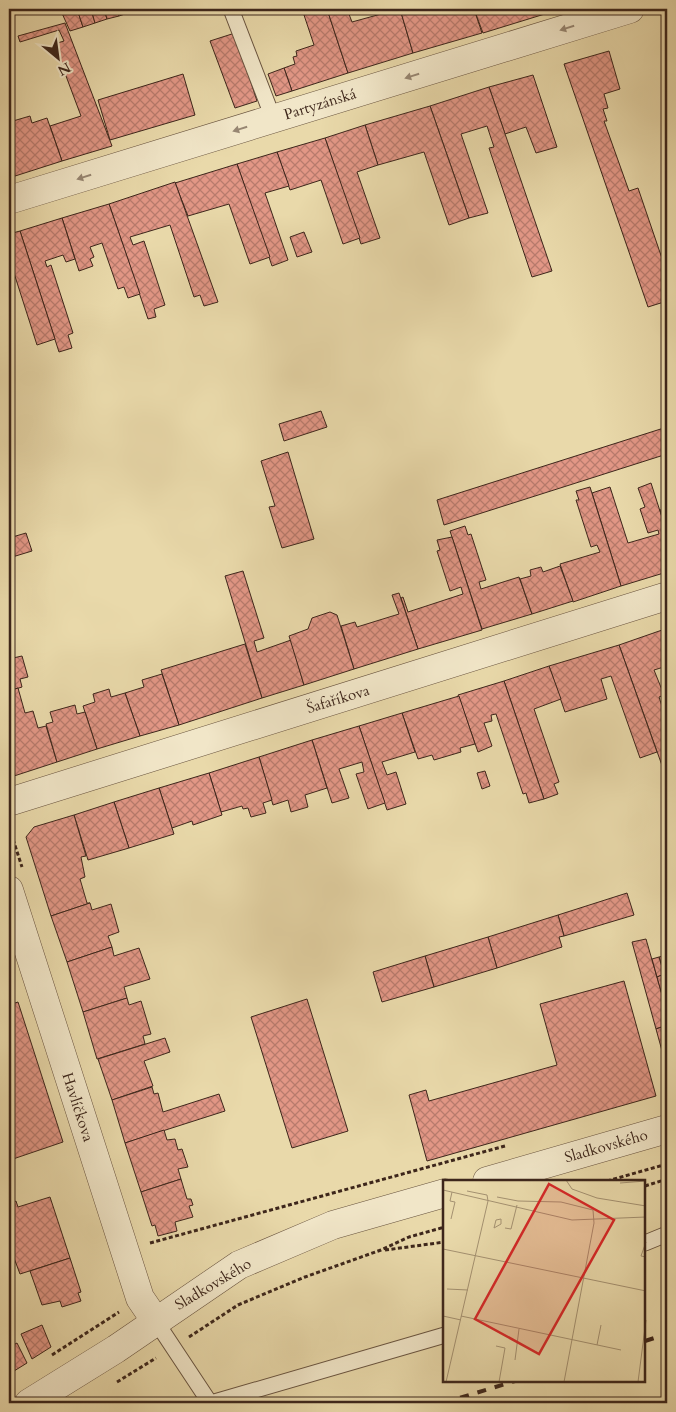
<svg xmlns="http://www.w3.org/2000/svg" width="676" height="1412" font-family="Cardo,serif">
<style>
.building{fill:url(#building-cross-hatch);stroke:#3d261b}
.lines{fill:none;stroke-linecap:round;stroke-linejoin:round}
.service-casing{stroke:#68533f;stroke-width:17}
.minor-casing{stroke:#68533f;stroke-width:29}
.tertiary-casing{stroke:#68533f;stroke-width:29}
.path{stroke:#3d261b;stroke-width:3;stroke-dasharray:4 2.5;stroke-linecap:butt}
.service{stroke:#f1e6c8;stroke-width:15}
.minor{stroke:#f1e6c8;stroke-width:28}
.tertiary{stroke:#f1e6c8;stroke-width:28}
.rail{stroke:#3d261b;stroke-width:4;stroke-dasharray:9 9;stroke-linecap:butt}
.oneway{fill:#978672}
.labels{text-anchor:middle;stroke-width:4.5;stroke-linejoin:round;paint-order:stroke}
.street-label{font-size:15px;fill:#3d261b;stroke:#f1e6c8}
.inset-road{fill:none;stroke:#a49171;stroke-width:1}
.view{fill:#d62828;fill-opacity:0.15;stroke:#d62828;stroke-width:2.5}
.inset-edge{fill:none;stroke:#3d261b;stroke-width:2.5}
</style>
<defs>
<pattern id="building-cross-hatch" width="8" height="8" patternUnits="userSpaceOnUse" patternTransform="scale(1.25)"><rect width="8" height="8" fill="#e29786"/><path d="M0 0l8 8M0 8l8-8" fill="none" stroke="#b87b6d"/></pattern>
</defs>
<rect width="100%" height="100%" fill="#e9d9aa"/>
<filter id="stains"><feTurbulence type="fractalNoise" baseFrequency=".004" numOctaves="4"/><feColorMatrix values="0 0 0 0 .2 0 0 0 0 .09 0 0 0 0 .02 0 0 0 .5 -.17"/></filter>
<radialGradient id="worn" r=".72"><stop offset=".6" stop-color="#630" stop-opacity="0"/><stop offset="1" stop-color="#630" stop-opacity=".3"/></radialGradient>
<g class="building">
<polygon points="67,9 77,9 83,27 70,31 61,11"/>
<polygon points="77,9 91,9 95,23 83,27"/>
<polygon points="91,9 104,9 107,19 95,23"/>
<polygon points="104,9 117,9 119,16 107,19"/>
<polygon points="117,9 130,9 131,12 119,16"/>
<polygon points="302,9 327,9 348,73 292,91 284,68 295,64 293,57 297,56 296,51 314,45"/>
<polygon points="327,9 347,9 352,22 381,14 380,9 400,9 413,53 348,73"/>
<polygon points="400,9 419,9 420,12 429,9 474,9 482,33 413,53"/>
<polygon points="474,9 547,9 548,13 483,33"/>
<polygon points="547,9 560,9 548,13"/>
<polygon points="65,23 112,146 62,161 50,126 81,116 54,44 64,41 59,30 20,42 18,36"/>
<polygon points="235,33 257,101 235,108 210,41"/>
<polygon points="609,51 620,89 604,94 608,108 603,109 607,121 604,121 629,191 638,188 667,273 667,301 648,307 564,64"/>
<polygon points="284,68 292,91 276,96 268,74"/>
<polygon points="183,74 195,115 110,140 98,100"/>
<polygon points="533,75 557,147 536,153 526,127 505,134 489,87"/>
<polygon points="489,87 552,271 532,277 489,148 494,147 487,126 461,134 488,213 469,218 430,106"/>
<polygon points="430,106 469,218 449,225 424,152 378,165 365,125"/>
<polygon points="9,109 13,121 30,116 32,123 47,118 62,161 12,177 9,167"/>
<polygon points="365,125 378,165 357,172 380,238 361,244 325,138"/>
<polygon points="325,138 360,238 343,244 321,180 290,190 277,152"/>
<polygon points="277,152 289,186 265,193 288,260 272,266 237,164"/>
<polygon points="237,164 270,257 250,264 229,204 188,216 175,183"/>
<polygon points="175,182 218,302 204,306 200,295 194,297 170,225 130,237 133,245 144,241 165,305 154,309 156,317 148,319 109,204"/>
<polygon points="109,204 140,294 128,298 124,287 118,289 102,243 90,247 94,257 90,259 93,266 79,271 62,218"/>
<polygon points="62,218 75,259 66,262 63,255 45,261 47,267 51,265 73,333 68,335 72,348 59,352 20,231"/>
<polygon points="20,231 55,339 37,345 13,270 9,271 9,234"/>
<polygon points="304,232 312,252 297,257 290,237"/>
<polygon points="321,411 327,427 284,441 279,424"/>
<polygon points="667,427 667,454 444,525 437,500"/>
<polygon points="288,452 314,539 282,548 269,507 275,506 261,461"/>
<polygon points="651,483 667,533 667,572 621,586 592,493 610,487 628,543 659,534 658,530 648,533 640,509 645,507 638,488"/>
<polygon points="590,487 621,586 573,602 560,564 600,552 597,545 591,547 576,500 579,500 576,491"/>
<polygon points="667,508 667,533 660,510"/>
<polygon points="465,526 468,535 471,534 486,580 479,582 481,589 519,577 532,614 482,629 450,531"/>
<polygon points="26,533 32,551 9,558 9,538"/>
<polygon points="452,537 482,630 418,649 401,598 403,597 408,612 463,594 461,587 450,591 437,551 440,550 437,540"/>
<polygon points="560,566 573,601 532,614 520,579 531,576 530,570 541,567 543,572"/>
<polygon points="243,571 264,638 254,641 257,652 291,640 304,685 262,698 225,576"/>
<polygon points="399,593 418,649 354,669 341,626 355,622 357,627 399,614 392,595"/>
<polygon points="330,612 337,615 354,669 304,685 289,636 308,629 312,618"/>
<polygon points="10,622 13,631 9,632 9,623"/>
<polygon points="665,629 667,637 667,666 654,670 664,695 659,697 667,722 667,770 664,771 619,645"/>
<polygon points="245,644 262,698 179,725 161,670"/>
<polygon points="9,645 13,658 22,656 28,677 20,679 22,687 9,691"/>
<polygon points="619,645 657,752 640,758 611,676 601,679 607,699 565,712 549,666"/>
<polygon points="549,666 561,699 534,709 559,782 554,784 558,794 544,799 504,681"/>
<polygon points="162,674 179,725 140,736 125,693 144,687 142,680"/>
<polygon points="504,681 544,799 529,803 526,793 523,794 496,714 491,715 492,721 484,723 492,746 478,752 458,695"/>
<polygon points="18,688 25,713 33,711 38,728 46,726 57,762 14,776 9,774 9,691"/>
<polygon points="109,689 111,697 125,693 140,736 97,749 83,706 95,702 93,694"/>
<polygon points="459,696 475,744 460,748 461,752 434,760 432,755 418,759 402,713"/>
<polygon points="75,705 77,714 85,712 97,749 57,762 46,724 53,722 50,712"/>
<polygon points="402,713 415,752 382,762 387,775 396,772 406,804 387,810 359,726"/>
<polygon points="359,726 385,803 368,809 356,774 364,772 362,762 339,769 349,798 332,803 312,740"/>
<polygon points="312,740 327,788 305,795 308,807 291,812 288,800 273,805 259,757"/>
<polygon points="259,757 272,800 263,803 266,813 251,817 248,808 243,809 242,806 221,812 209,773"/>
<polygon points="485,771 490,786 482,789 477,773"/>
<polygon points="209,773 222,815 193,825 192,821 172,828 159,788"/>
<polygon points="159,788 174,834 129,848 114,802"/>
<polygon points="114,802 129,848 88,860 74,815"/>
<polygon points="74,815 86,856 81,857 85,877 80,879 87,903 90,903 51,916 26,837 34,827"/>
<polygon points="627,893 634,915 564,936 558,915"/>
<polygon points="90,903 92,910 111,904 119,932 108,936 112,947 67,962 51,916"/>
<polygon points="558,915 564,936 559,937 562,947 497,968 488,937"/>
<polygon points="488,937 497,968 434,987 425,956"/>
<polygon points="646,939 667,1012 667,1025 656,1029 632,942"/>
<polygon points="112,947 114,956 139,948 150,979 124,987 127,998 83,1012 67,962"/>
<polygon points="667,955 667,973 664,974 659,957"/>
<polygon points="425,956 434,987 382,1002 373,972"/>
<polygon points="659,957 664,974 657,977 652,959"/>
<polygon points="667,973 667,1008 666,1009 657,977"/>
<polygon points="624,981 656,1096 427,1161 409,1095 426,1090 429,1101 557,1065 540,1004"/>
<polygon points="127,998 129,1005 141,1001 151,1034 143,1036 145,1044 97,1059 83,1012"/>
<polygon points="307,999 348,1131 292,1148 251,1017"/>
<polygon points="18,1002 63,1142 13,1159 9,1147 9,1005"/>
<polygon points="667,1025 667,1069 656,1029"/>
<polygon points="165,1038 170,1052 144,1061 153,1086 112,1100 98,1059"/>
<polygon points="152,1087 154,1094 158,1093 163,1112 219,1094 225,1111 125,1143 112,1100"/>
<polygon points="164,1130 167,1140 175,1139 178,1150 182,1149 188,1167 178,1169 181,1179 141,1192 125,1143"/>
<polygon points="181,1179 187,1199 191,1199 193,1205 189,1206 193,1217 175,1222 177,1231 158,1236 155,1225 152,1226 141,1192"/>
<polygon points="50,1197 70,1258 20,1274 14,1258 9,1259 9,1204 16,1201 18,1207"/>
<polygon points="70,1258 81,1292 78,1293 81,1301 62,1307 60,1301 42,1305 30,1271"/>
<polygon points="42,1325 51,1347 32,1359 21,1334"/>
<polygon points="17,1343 27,1363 14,1371 9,1359 9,1347"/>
<polygon points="9,1359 14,1371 9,1375"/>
</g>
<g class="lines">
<g class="service-casing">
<g id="service">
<polyline points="231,9 273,118"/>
<polyline points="645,1243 667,1234"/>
<polyline points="155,1320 210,1403"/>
<polyline points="211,1403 445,1335"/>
</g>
</g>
<g class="minor-casing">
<g id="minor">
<polyline points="9,200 630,9"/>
<polyline points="9,802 667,596"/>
<polyline points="9,890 140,1298 155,1320"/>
</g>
</g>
<g class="tertiary-casing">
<g id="tertiary">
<polyline points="487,1181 667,1129"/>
<polyline points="29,1403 116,1349 239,1265 333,1225 445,1193"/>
</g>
</g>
<g class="path">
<polyline points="9,827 22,867"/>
<polyline points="607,1181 667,1164"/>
<polyline points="645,1186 667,1179"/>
<polyline points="150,1243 505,1146"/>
<polyline points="385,1250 445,1242"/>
<polyline points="189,1337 238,1305 305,1277 381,1250 409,1237 445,1227"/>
<polyline points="52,1355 119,1312"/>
<polyline points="117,1382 156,1358"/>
</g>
<use href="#service" class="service"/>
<use href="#minor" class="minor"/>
<use href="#tertiary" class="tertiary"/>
<g class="rail">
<polyline points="645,1341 667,1334"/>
<polyline points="443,1403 515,1381"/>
</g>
</g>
<defs><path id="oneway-solid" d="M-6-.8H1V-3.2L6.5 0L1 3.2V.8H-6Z" transform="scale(1.25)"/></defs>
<g class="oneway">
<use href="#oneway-solid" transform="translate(567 28) rotate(163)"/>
<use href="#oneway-solid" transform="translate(412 76) rotate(163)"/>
<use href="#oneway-solid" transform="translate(240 129) rotate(163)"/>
<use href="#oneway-solid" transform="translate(84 177) rotate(163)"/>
</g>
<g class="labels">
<g class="street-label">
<text transform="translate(320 104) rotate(-17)" y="5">Partyzánská</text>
<text transform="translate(338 699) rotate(-17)" y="5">Šafaříkova</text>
<text transform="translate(78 1107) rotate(72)" y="5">Havlíčkova</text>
<text transform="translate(606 1146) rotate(-16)" y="5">Sladkovského</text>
<text transform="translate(213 1284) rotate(-31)" y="5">Sladkovského</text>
</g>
</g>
<g transform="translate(443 1180)">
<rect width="202" height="202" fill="#e9d9aa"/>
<path class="inset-road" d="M123,0L129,9L154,18L203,26M177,3L203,1M0,10L129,40L203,37M24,11L44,15L45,21M54,17L75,21L118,22L150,30L151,43L121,202M8,39L12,22L7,21L9,12M58,39V44L51,48L53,40ZM62,48L68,49L74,25M203,62L198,76L203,77M0,69L203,111M4,109L25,110M0,136L18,140M18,136L178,170M154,165L158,145M53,166L62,168L56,202M72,180L76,149M3,202L45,21M195,202L203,140"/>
<path class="view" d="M106,4L171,40L96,174L32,139Z"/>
<rect width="202" height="202" class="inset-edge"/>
</g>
<rect width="676" height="1412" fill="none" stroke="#e9d9aa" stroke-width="30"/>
<rect x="10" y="10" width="656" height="1392" fill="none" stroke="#3d261b" stroke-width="2.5"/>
<rect x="15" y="15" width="646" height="1382" fill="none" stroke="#3d261b"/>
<g transform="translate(58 58) rotate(151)" stroke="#f1e6c8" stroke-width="4" paint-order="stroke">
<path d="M0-4L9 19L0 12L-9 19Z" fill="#3d261b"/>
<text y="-8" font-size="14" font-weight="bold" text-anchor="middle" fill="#3d261b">N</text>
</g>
<rect width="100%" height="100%" filter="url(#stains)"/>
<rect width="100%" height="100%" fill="url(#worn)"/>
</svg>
